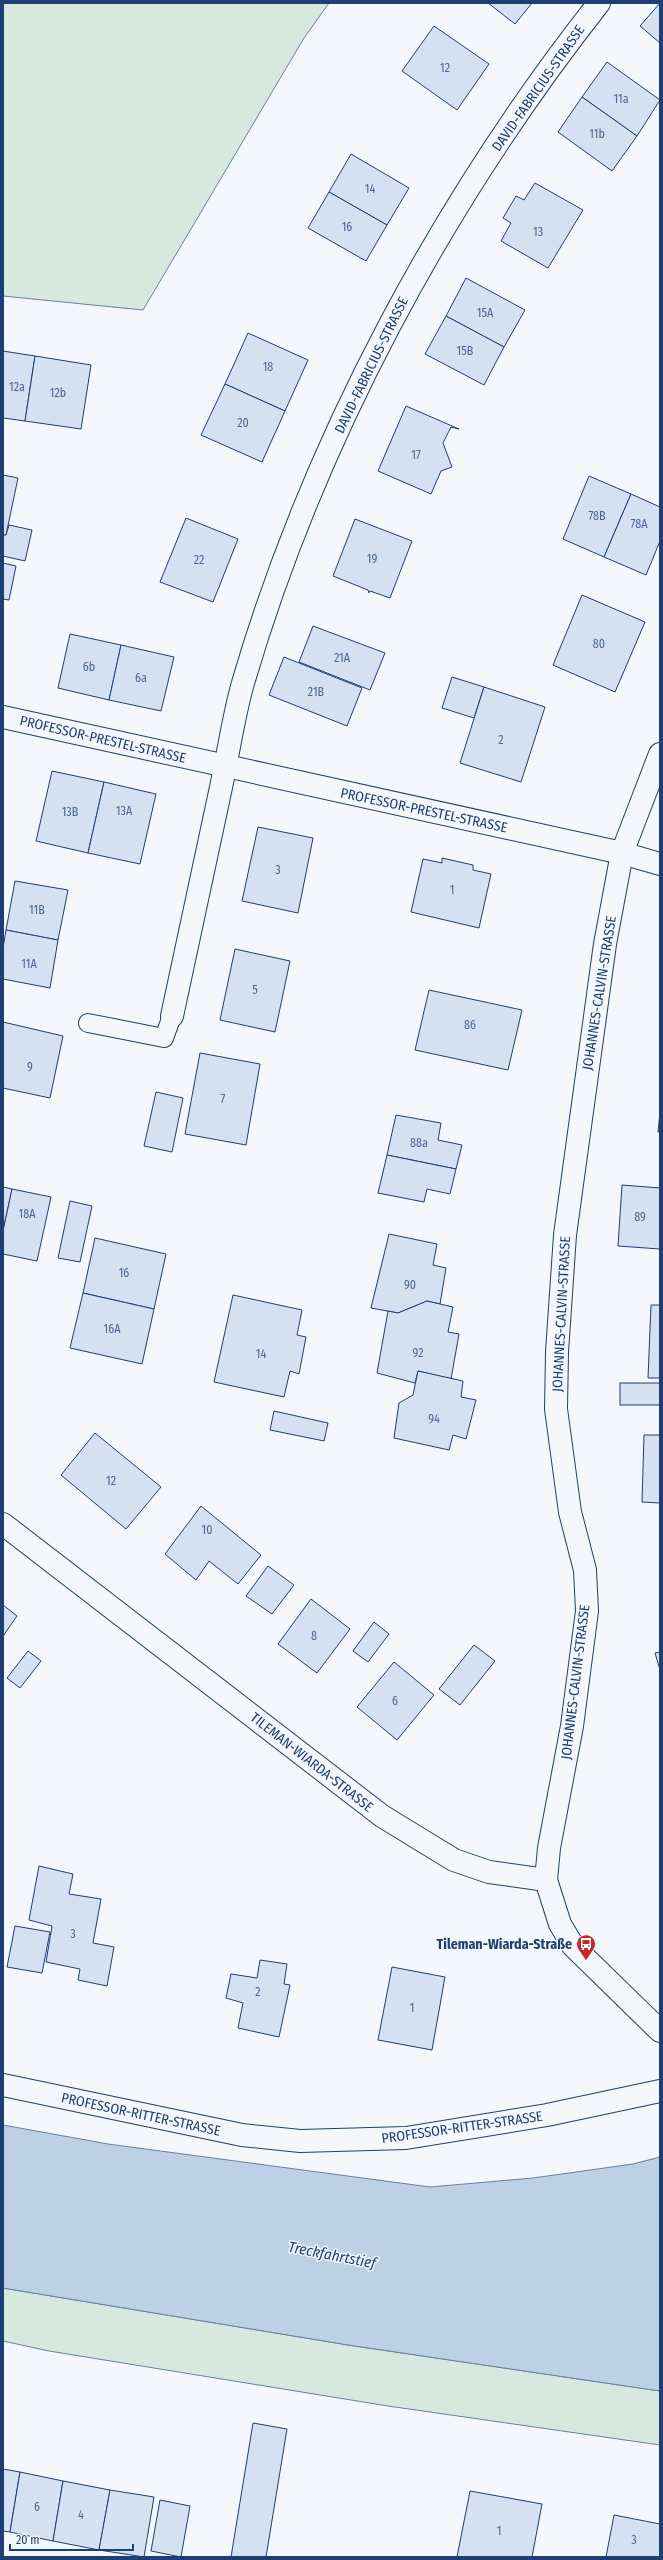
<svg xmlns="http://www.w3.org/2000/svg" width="663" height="2560" font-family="'Fira Sans Condensed',sans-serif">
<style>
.green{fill:#d7e8df;stroke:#687fa3}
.water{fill:#bed0e5;stroke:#687fa3}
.building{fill:#d5e0f0;stroke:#1d3f73}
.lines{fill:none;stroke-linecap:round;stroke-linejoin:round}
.service-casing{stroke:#1d3f73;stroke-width:20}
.minor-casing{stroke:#1d3f73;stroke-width:24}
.service{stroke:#f4f7fb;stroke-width:18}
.minor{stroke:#f4f7fb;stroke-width:22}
.labels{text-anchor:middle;stroke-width:3;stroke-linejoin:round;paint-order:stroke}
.number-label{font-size:12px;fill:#4b6792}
.street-label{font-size:14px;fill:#1d3f73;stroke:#f4f7fb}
.poi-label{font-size:14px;font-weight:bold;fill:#1d3f73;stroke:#f4f7fb;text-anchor:end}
.water-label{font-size:15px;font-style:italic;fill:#1d3f73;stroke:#f4f7fb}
</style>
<rect width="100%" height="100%" fill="#f4f7fb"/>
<g class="green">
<polygon points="3,3 329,3 304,38 143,310 3,296"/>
<polygon points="3,2288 348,2345 660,2391 660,2445 388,2406 49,2351 3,2341"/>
</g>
<polygon class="water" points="3,2125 108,2144 430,2187 533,2178 633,2164 660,2157 660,2391 348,2345 3,2288"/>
<g class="building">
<polygon points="488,3 532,3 515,24"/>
<polygon points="660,3 660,43 640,26"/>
<polygon points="434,26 489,64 457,110 402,71"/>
<polygon points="607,62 660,100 637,136 582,97"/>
<polygon points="582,97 637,136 612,171 558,132"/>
<polygon points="351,154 409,188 387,225 329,192"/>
<polygon points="535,183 583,210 548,268 501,241 511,223 503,218 516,196 524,200"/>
<polygon points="329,192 387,225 366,261 308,228"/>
<polygon points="466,278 525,310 504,347 446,316"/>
<polygon points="446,316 504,347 484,385 425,354"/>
<polygon points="248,333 308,360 285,411 225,384"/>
<polygon points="3,351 35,356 25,421 3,418"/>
<polygon points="35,356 91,365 81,429 25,421"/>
<polygon points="225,384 285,411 262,462 201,435"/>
<polygon points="406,406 459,429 451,427 443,443 452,467 441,471 431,494 378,471"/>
<polygon points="3,475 18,478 6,535 3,535"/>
<polygon points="589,476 631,494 604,557 563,539"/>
<polygon points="631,494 660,507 660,541 646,575 604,557"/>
<polygon points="186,518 238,539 213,602 160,582"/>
<polygon points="355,519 412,541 390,598 370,591 369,593 368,590 333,576"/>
<polygon points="9,525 32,530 25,561 3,556 3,535 6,535"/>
<polygon points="3,563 16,566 9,600 3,599"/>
<polygon points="582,595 645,622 615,692 553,665"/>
<polygon points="313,626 385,653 370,690 299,662"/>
<polygon points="70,634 121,645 109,700 58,688"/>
<polygon points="121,645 174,657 161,711 109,700"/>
<polygon points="284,657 362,688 347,726 269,695"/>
<polygon points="452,677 484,687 474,718 442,708"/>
<polygon points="484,687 545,707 521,782 460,763"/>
<polygon points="52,771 104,782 88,853 36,841"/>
<polygon points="104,782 156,794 140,864 88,853"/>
<polygon points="258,827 313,838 298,913 242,901"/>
<polygon points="442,858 473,865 473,870 491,874 479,928 411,912 423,859 442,863"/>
<polygon points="15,881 68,890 58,940 6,930"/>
<polygon points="6,930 58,940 50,988 3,979 3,948"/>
<polygon points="235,949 290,961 275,1032 220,1020"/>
<polygon points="429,990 522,1010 508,1070 415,1050"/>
<polygon points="3,1022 63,1036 50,1098 3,1088"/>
<polygon points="200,1053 260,1064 246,1145 185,1134"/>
<polygon points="156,1092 183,1098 172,1152 144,1146"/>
<polygon points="660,1112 660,1132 658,1132"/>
<polygon points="396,1115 441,1123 438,1140 462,1145 456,1169 387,1155"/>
<polygon points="387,1155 456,1169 450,1194 427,1189 424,1202 378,1193"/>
<polygon points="622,1185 660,1188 660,1249 618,1246"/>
<polygon points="3,1187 12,1189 3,1231"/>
<polygon points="12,1189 51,1197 37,1261 3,1254 3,1231"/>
<polygon points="70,1201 92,1206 80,1262 58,1258"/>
<polygon points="389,1234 437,1244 433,1265 446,1268 440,1304 427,1301 398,1313 371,1308"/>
<polygon points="95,1238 166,1254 154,1309 83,1293"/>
<polygon points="83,1293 154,1309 142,1364 70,1348"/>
<polygon points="233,1295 302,1310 297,1335 306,1337 299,1374 290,1371 284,1397 214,1382"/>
<polygon points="427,1301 453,1307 448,1332 459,1334 451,1379 418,1371 415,1383 377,1373 388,1311 398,1313"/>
<polygon points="651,1305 660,1305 660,1378 648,1378"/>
<polygon points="418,1371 463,1381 461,1397 476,1400 466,1439 453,1435 449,1450 394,1438 399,1403 413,1395"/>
<rect x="620" y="1383" width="40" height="22"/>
<polygon points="274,1411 328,1423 324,1441 270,1430"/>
<polygon points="95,1433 161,1487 126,1529 61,1475"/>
<polygon points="644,1435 660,1435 660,1503 642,1502"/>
<polygon points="201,1506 261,1555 238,1584 209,1561 196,1580 165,1554"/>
<polygon points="268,1566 294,1585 272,1614 246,1596"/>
<polygon points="311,1599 350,1629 317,1673 278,1644"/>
<polygon points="3,1605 17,1616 3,1636"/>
<polygon points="374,1622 389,1634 368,1662 353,1651"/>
<polygon points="474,1645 495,1661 460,1705 439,1689"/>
<polygon points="28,1651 41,1661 20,1688 7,1678"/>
<polygon points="660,1652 660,1670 655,1653"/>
<polygon points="394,1662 434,1695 397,1740 357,1707"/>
<polygon points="39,1866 73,1874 69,1894 101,1899 93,1943 114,1947 107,1986 78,1980 80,1969 46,1962 52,1926 29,1920"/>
<polygon points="15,1926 50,1932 42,1973 7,1967"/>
<polygon points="260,1960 287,1964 284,1984 290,1985 279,2037 238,2028 243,2003 226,1998 231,1974 257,1978"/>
<polygon points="392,1967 445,1977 432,2050 378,2040"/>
<polygon points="253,2423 287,2429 266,2557 231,2557"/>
<polygon points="3,2469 20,2472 10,2532 3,2531"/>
<polygon points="20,2472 63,2481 53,2541 10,2532"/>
<polygon points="63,2481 110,2490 99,2550 53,2541"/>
<polygon points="110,2490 154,2497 144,2557 99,2550"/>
<polygon points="470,2491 542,2504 532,2557 457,2557"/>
<polygon points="160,2500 190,2506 181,2557 151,2551"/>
<polygon points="614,2515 660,2524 660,2557 606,2557"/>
</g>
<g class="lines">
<g class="service-casing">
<polyline id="service" points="88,1023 164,1038 172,1016"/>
</g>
<g class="minor-casing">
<g id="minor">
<polyline points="3,717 622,853 660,864"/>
<path d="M172,1016C188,941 204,867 220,792C228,756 233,718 243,683C314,440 443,201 599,3"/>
<polyline points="3,1524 382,1816 454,1860 489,1872 546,1880 560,1924 573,1946 660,2031"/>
<polyline points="546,1880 549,1848 572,1726 587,1611 585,1570 570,1512 556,1409 557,1352 565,1235 605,944 622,853 660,754"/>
<polyline points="3,2085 242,2135 300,2141 406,2138 547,2115 660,2091"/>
</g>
</g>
<use href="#service" class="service"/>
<use href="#minor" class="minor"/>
</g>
<defs>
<g id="bus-pin" transform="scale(1)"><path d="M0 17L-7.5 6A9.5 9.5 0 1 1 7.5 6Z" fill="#c62828" stroke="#f4f7fb"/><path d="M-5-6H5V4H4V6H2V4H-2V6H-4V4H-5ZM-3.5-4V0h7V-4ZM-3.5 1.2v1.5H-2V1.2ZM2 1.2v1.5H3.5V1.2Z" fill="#fff"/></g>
</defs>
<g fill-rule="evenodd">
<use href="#bus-pin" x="586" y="1944"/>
</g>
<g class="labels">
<g class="number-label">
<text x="445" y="72">12</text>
<text x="621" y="103">11a</text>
<text x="597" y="138">11b</text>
<text x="370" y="193">14</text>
<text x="347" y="231">16</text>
<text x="538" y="236">13</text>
<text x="485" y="317">15A</text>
<text x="465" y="355">15B</text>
<text x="268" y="371">18</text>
<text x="17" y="391">12a</text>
<text x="58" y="397">12b</text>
<text x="243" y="427">20</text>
<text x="416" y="459">17</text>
<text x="597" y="520">78B</text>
<text x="639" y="528">78A</text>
<text x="372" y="563">19</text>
<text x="199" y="564">22</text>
<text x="599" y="648">80</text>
<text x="342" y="662">21A</text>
<text x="89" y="671">6b</text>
<text x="141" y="682">6a</text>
<text x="316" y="696">21B</text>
<text x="501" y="744">2</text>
<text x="124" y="815">13A</text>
<text x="70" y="816">13B</text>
<text x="278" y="874">3</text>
<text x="452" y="894">1</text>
<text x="37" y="914">11B</text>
<text x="29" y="968">11A</text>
<text x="255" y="994">5</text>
<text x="470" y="1029">86</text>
<text x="30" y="1071">9</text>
<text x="223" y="1103">7</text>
<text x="419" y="1147">88a</text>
<text x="27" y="1218">18A</text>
<text x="640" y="1221">89</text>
<text x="124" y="1277">16</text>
<text x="410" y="1289">90</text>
<text x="112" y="1333">16A</text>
<text x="418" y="1357">92</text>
<text x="261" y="1358">14</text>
<text x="434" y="1423">94</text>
<text x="111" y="1485">12</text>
<text x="207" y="1534">10</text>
<text x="314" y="1640">8</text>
<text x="395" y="1705">6</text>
<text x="73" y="1938">3</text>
<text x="258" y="1996">2</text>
<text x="412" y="2012">1</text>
<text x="37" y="2511">6</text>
<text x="81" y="2519">4</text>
<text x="499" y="2535">1</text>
<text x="634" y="2544">3</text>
</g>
<g class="street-label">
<text transform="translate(538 88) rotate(-55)" y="5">DAVID-FABRICIUS-STRASSE</text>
<text transform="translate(371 365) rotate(-64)" y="5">DAVID-FABRICIUS-STRASSE</text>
<text transform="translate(103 739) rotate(13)" y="5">PROFESSOR-PRESTEL-STRASSE</text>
<text transform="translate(424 810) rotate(12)" y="5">PROFESSOR-PRESTEL-STRASSE</text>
<text transform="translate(599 993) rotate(-81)" y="5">JOHANNES-CALVIN-STRASSE</text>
<text transform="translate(561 1314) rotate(-87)" y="5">JOHANNES-CALVIN-STRASSE</text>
<text transform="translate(575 1682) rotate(-83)" y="5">JOHANNES-CALVIN-STRASSE</text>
<text transform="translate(312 1762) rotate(38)" y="5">TILEMAN-WIARDA-STRASSE</text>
<text transform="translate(141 2114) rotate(12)" y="5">PROFESSOR-RITTER-STRASSE</text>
<text transform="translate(462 2127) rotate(-8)" y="5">PROFESSOR-RITTER-STRASSE</text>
</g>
<g class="poi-label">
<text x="572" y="1949">Tileman-Wiarda-Straße</text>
</g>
<g class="water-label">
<text transform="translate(332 2255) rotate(11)" y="5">Treckfahrtstief</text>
</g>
</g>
<rect width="663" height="2560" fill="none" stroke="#1d3f73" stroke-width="8"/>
<path d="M10 2544v6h123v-6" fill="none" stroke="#1d3f73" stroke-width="2"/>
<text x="16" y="2544" font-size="12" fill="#1d3f73" stroke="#f4f7fb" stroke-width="3" paint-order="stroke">20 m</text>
</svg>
